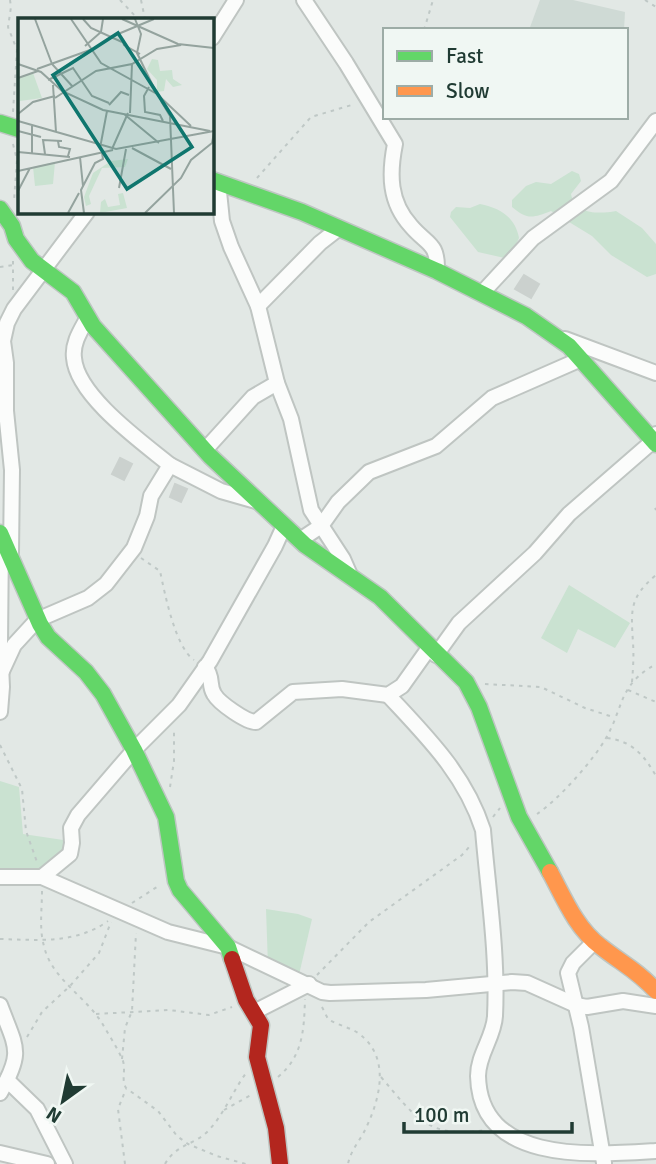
<svg xmlns="http://www.w3.org/2000/svg" width="656" height="1164" font-family="Signika,sans-serif">
<style>
.built{fill:#cfdad5}
.green{fill:#cae2d1}
.building{fill:#cbd1ce;stroke:#cbd1ce;stroke-width:2}
.lines{fill:none;stroke-linecap:round;stroke-linejoin:round}
.street-casing{stroke:#bfc5c2;stroke-width:18}
.fast-casing{stroke:#bec6c2;stroke-width:19}
.slow-casing{stroke:#bec6c2;stroke-width:19}
.jam-casing{stroke:#bec6c2;stroke-width:19}
.path{stroke:#bfc8c6;stroke-width:2;stroke-dasharray:3.5 5;stroke-linecap:butt}
.street{stroke:#fbfcfb;stroke-width:14}
.fast{stroke:#63d668;stroke-width:16}
.slow{stroke:#ff974d;stroke-width:16}
.jam{stroke:#b3261e;stroke-width:16}
.inset-road{fill:none;stroke:#94a39e;stroke-width:2}
.view{fill:#0f766e;fill-opacity:0.15;stroke:#0f766e;stroke-width:3.5}
.inset-edge{fill:none;stroke:#203b33;stroke-width:3.5}
</style>
<rect width="100%" height="100%" fill="#e2e8e5"/>
<polygon class="built" points="540,0 573,0 625,12 624,30 529,30"/>
<g class="green">
<path d="M572,171L579,174L581,181L571,194C575,215 599,214 616,211L642,228L656,244V274L647,277L611,255L592,236L551,211C533,218 527,220 512,207V200L526,186L536,182L551,184Z"/>
<path d="M480,204C500,208 515,217 519,238L509,259L478,252L450,217L451,212L456,207L470,208Z"/>
<polygon points="569,585 630,623 615,648 578,629 567,653 541,638"/>
<polygon points="0,781 19,787 23,834 70,841 49,871 0,876"/>
<polygon points="266,909 298,914 312,919 298,979 268,966"/>
</g>
<g class="building">
<polygon points="524,275 539,284 531,298 515,289"/>
<polygon points="120,458 132,464 124,480 112,474"/>
<polygon points="175,484 187,489 181,502 170,497"/>
</g>
<g class="lines">
<g class="street-casing">
<g id="street">
<path d="M304,0L346,63L395,144C389,174 389,202 411,226C427,245 438,242 437,271"/>
<polyline points="212,38 236,0"/>
<polyline points="218,182 222,221 231,247 258,306 277,383 291,419 311,510 343,559 350,575"/>
<polyline points="483,292 533,238 611,181 656,121"/>
<polyline points="258,306 320,243 338,229"/>
<polyline points="565,339 656,373"/>
<polyline points="205,450 253,397 277,383"/>
<polyline points="170,465 221,491 256,501"/>
<polyline points="300,540 321,526 338,502 369,472 436,446 492,398 581,359"/>
<polyline points="11,553 12,470 6,411 6,363 3,341 7,323 14,309 87,212"/>
<polyline points="436,655 459,623 535,553 569,514 653,441 656,434"/>
<path d="M205,667C214,678 208,684 214,694C219,703 246,722 256,722L293,692L342,689L388,695L402,686L429,648"/>
<path d="M2,671L14,645L37,620L88,598L106,584L134,548L147,516L151,496L170,465C142,442 77,396 74,358C72,343 81,330 88,317"/>
<path d="M388,695C427,737 465,774 483,830C488,891 498,954 495,1016C494,1037 478,1054 478,1076C480,1164 590,1155 656,1151"/>
<polyline points="0,712 2,687 0,643 1,539"/>
<polyline points="0,877 42,877 168,932 228,947 322,992 330,993 426,990 512,982 527,983 576,1005 587,1007 623,1001 656,1006"/>
<polyline points="42,877 70,854 72,843 71,828 78,815 134,750 179,705 210,661 275,546 284,526"/>
<polyline points="594,942 573,963 568,973 581,1027 604,1163"/>
<path d="M0,1005C16,1048 24,1051 0,1093"/>
<polyline points="254,1012 309,984"/>
<polyline points="7,1080 37,1109 65,1164"/>
<polyline points="0,1153 47,1164"/>
</g>
</g>
<g class="fast-casing">
<g id="fast">
<polyline points="0,123 19,129"/>
<polyline points="212,180 302,212 437,271 526,316 569,346 656,444"/>
<polyline points="0,209 12,226 16,239 32,261 73,292 93,326 210,456 305,545 380,597 466,682 479,707 519,817 550,872"/>
<polyline points="0,533 40,624 48,637 86,672 103,694 134,750 166,817 176,881 180,890 228,947 232,959"/>
</g>
</g>
<g class="slow-casing">
<path id="slow" d="M550,872C564,898 576,928 600,946C621,963 637,970 656,991"/>
</g>
<g class="jam-casing">
<polyline id="jam" points="232,959 246,1000 261,1025 257,1057 276,1128 280,1164"/>
</g>
<g class="path">
<polyline points="10,0 11,7 8,27 17,50 13,112"/>
<polyline points="120,0 138,19"/>
<polyline points="141,0 145,19"/>
<polyline points="645,0 656,7"/>
<polyline points="424,30 433,0"/>
<polyline points="13,144 17,160 14,201"/>
<polyline points="257,178 311,117 355,104"/>
<polyline points="0,267 13,265"/>
<polyline points="13,290 13,261"/>
<polyline points="655,508 656,510"/>
<path d="M141,558L160,571C165,594 175,647 194,660"/>
<path d="M632,682C633,669 634,656 633,643C631,610 629,598 656,575"/>
<polyline points="485,684 541,687 585,708 613,717"/>
<polyline points="628,690 656,702"/>
<path d="M607,738C632,741 644,755 656,776"/>
<polyline points="0,745 22,789 26,831 37,862"/>
<polyline points="170,787 174,761 174,730"/>
<path d="M537,814C558,800 593,761 606,738C624,707 618,685 656,664"/>
<polyline points="493,817 500,808"/>
<path d="M42,891C42,909 39,929 44,946C51,978 85,996 102,1023C109,1035 118,1049 123,1061C126,1071 121,1079 126,1088L158,1111L177,1136L188,1144L217,1156L246,1164"/>
<polyline points="132,903 160,885"/>
<path d="M0,939C38,940 76,944 108,921"/>
<polyline points="317,975 369,922 462,855 470,846"/>
<path d="M322,1007L328,1019C337,1025 349,1027 358,1033C393,1058 379,1103 363,1134C357,1144 350,1153 348,1164"/>
<polyline points="96,1014 169,1010 209,1015 232,1007"/>
<polyline points="27,1037 42,1012 70,986 99,953 111,922"/>
<polyline points="122,1059 125,1028 132,1011 136,933"/>
<path d="M278,1077C303,1056 304,1030 305,999"/>
<path d="M381,1077C416,1118 428,1139 486,1130"/>
<polyline points="224,1110 251,1095"/>
<polyline points="125,1164 118,1109 126,1089"/>
<path d="M165,1164C177,1143 194,1146 209,1130C224,1114 233,1091 246,1073"/>
</g>
<use href="#street" class="street"/>
<use href="#fast" class="fast"/>
<use href="#slow" class="slow"/>
<use href="#jam" class="jam"/>
</g>
<g transform="translate(18 18)">
<rect width="196" height="196" fill="#e2e8e5"/>
<path d="M134,41L140,42L142,53L154,52L155,61L164,67L155,69L148,61L146,73L139,74V62L129,51ZM15,55L24,80L2,83L0,60ZM110,141L107,149L84,150L71,178L73,186L68,188L66,179L75,155L93,143ZM37,144L35,166L17,168L15,149ZM105,175L109,190L82,195L83,184L87,181L90,189L102,187L100,176Z" fill="#cae2d1"/>
<path class="inset-road" d="M17,1L34,46L55,69M53,1L83,45L139,76L173,108M65,1L73,10L104,24M104,1L160,26L196,30M117,1L123,16L119,35L138,74M93,19L136,1M104,21L106,27L122,36M67,28L83,14L85,1M0,46L23,54L44,73L85,92L192,113M19,51L72,32M0,60L20,53M30,62L55,50L74,78L91,85M35,67L38,114M131,69L126,78L127,94L142,97L145,103M37,80L78,53L114,46L139,31L163,27M143,83L152,98L156,195M91,87L103,74L111,77M112,95L114,46M0,96L15,84L37,78M106,96L141,125M0,103L98,131L196,113M0,113L23,119M40,123L41,129L52,131L50,138M82,130L89,93M114,130L153,151M94,131L110,95M0,134L52,139M14,136V108M27,136L25,122L44,123M62,139L65,168M0,153L95,132M101,170L108,131M0,173L12,150M50,195L61,175M66,195L63,172L77,145L85,141L84,135M127,195L163,160L173,142L194,125L196,115"/>
<path class="view" d="M100,15L174,129L109,171L35,57Z"/>
<rect width="196" height="196" class="inset-edge"/>
</g>
<rect x="383" y="28" width="245" height="91" fill="#f0f7f3" stroke="#9daca6" stroke-width="2"/>
<rect x="397" y="51" width="35" height="10" fill="#63d668" stroke="#9daca6" stroke-width="2"/>
<text x="446" y="63" font-size="21" fill="#203b33">Fast</text>
<rect x="397" y="86" width="35" height="10" fill="#ff974d" stroke="#9daca6" stroke-width="2"/>
<text x="446" y="98" font-size="21" fill="#203b33">Slow</text>
<g transform="translate(63 1101) rotate(213)" stroke="#f0f7f3" stroke-width="5" paint-order="stroke">
<path d="M0-5L12 26L0 18L-12 26Z" fill="#203b33"/>
<text y="-10" font-size="19" font-weight="bold" text-anchor="middle" fill="#203b33">N</text>
</g>
<path d="M404 1122v10h168v-10" fill="none" stroke="#203b33" stroke-width="3.5"/>
<text x="414" y="1122" font-size="21" fill="#203b33" stroke="#f0f7f3" stroke-width="5" paint-order="stroke">100 m</text>
</svg>
